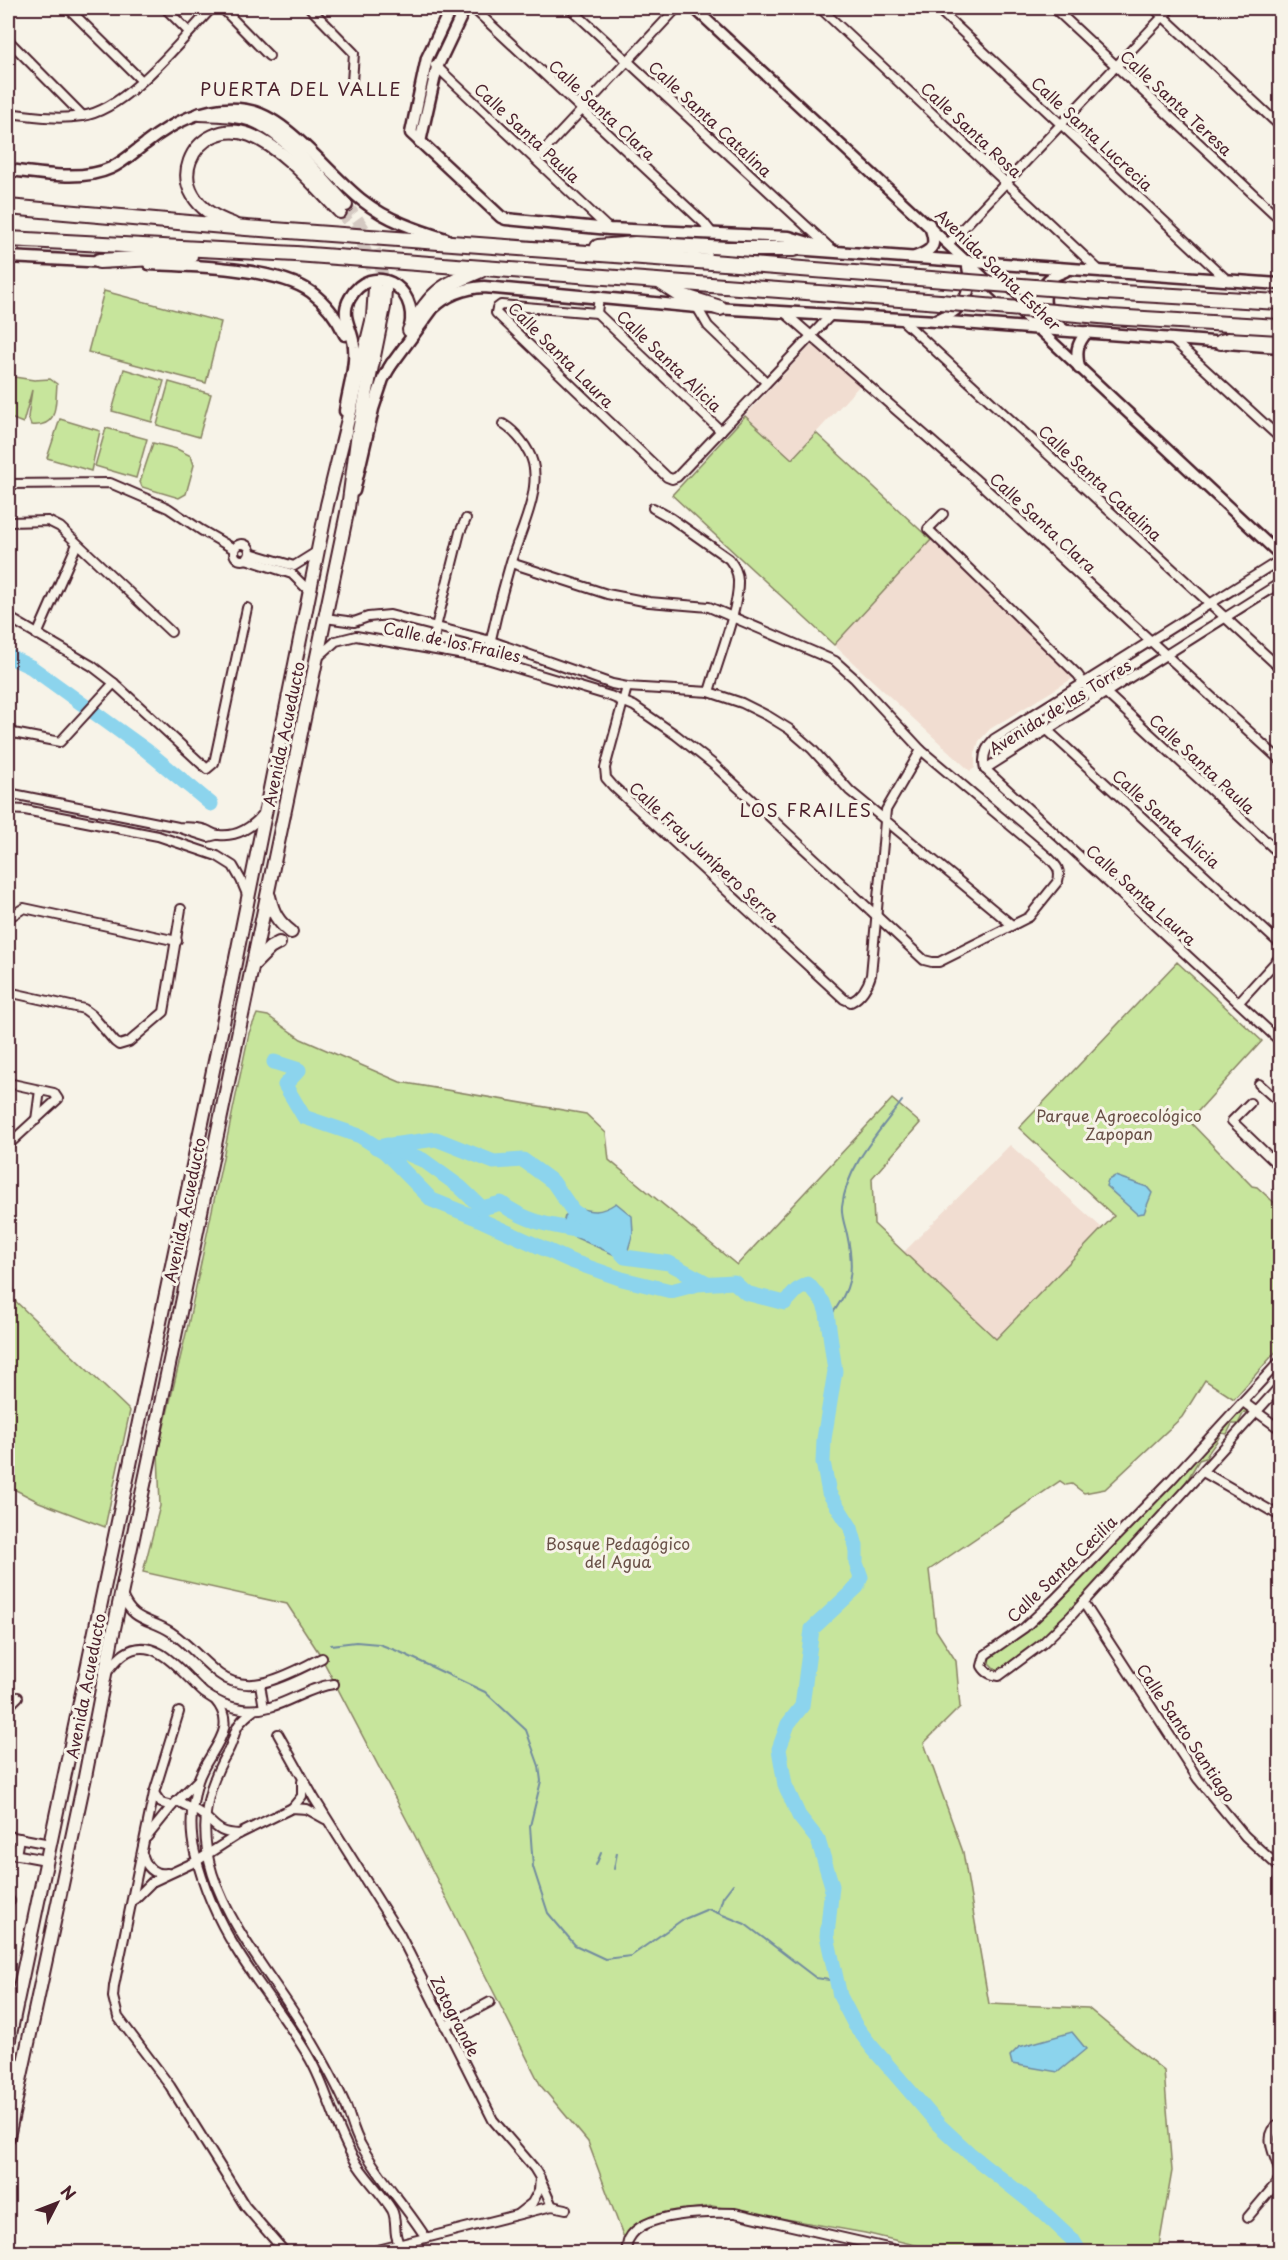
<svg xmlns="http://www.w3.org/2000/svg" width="1288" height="2260" font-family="'Playpen Sans',sans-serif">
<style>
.built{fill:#f1ddd1}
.green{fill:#c7e59c;stroke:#888264;stroke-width:1.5}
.water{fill:#8cd4ed;stroke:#728c9f;stroke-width:1.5}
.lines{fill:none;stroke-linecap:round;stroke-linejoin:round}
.stream{stroke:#728c9f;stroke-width:2}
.river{stroke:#8cd4ed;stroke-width:15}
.primary-tunnel{stroke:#d4c9c2;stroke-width:12;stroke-dasharray:12 6;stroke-linecap:butt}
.minor-casing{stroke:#4a1f2b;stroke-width:12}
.tertiary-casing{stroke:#4a1f2b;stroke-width:14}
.secondary-casing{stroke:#4a1f2b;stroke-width:15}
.primary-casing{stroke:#4a1f2b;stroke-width:16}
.motorway-casing{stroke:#4a1f2b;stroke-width:18}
.minor{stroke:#f7f3e8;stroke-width:8}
.tertiary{stroke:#f7f3e8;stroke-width:9}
.secondary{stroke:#f7f3e8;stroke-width:10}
.primary{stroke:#f7f3e8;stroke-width:12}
.motorway{stroke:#f7f3e8;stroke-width:14}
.motorway-bridge-casing{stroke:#4a1f2b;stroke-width:18;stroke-linecap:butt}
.motorway-bridge{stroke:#f7f3e8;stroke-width:14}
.labels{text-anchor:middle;stroke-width:6;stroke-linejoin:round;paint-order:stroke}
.street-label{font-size:16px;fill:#4a1f2b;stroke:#f7f3e8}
.park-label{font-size:16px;fill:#695047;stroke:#f7f3e8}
.neighbourhood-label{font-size:18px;letter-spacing:1.5px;fill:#4a1f2b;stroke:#f7f3e8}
</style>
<rect width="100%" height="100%" fill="#f7f3e8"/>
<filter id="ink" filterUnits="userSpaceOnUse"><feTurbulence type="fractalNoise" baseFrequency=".0167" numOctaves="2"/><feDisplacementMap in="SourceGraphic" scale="12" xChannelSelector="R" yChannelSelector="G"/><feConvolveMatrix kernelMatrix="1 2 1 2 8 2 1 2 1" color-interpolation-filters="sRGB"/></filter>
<g filter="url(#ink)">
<g class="built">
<polygon points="814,342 860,385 792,459 745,416"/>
<polygon points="931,540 1075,677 990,729 979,741 975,754 975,768 970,771 834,645"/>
<polygon points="1010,1145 1102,1228 996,1339 904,1252"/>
</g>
<g class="green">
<polygon points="104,291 221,322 206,383 88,352"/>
<polygon points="124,369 164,381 152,422 112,411"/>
<path d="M14,377L34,380L50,379L57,384C55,405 59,428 31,425L28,417L32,390L23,423L8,417V402Z"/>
<polygon points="169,382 211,394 199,437 157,425"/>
<polygon points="745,416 792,459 816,433 931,540 834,645 672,495"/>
<polygon points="60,419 100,431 91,471 47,458"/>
<polygon points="106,428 147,439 136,478 95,466"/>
<polygon points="153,443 177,449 191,456 194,465 186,494 179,498 142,487 140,482"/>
<polygon points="1177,962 1262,1041 1189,1121 1252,1186 1257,1187 1280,1208 1280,1347 1234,1399 1205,1380 1182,1417 1105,1489 1084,1493 1072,1484 1066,1485 1060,1481 929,1570 936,1630 956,1661 960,1707 924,1743 963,1852 989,2004 1088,2008 1164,2071 1172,2171 1158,2252 944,2252 865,2233 712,2206 676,2211 643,2221 624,2238 588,2142 541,2086 413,1832 319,1653 287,1604 143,1572 160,1506 158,1452 188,1325 249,1033 257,1014 268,1016 301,1039 400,1082 586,1114 606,1133 609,1160 737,1265 892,1099 920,1123 872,1178 874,1224 996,1339 1114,1216 1019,1128"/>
<polygon points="8,1294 130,1411 105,1527 39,1502 8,1486"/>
<path d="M1249,1402L1252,1413L1244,1412L1238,1424H1232L1227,1434L1221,1433C1217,1444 1210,1448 1206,1458L1199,1460L1182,1489L1075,1607L1042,1639L1006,1666L999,1669H995L989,1663L990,1656L1031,1626L1242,1406Z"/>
</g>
<g class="water">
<polygon points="1115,1176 1147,1187 1152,1193 1144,1213 1137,1214 1106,1186 1108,1180"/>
<path d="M616,1203L632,1216L633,1233L628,1250L617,1256L561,1231L565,1216L574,1207C592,1212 600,1214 616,1203Z"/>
<polygon points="1072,2032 1086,2049 1058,2072 1012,2064 1010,2056 1019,2047"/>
</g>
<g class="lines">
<g class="stream">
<path d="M828,1319C852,1290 855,1271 847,1234C845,1226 841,1216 842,1207C846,1167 879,1132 902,1101"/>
<polyline points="331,1645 356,1642 379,1644 400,1652 485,1692 526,1730 539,1766 541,1781 530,1826 533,1867 548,1913 575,1945 605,1959 631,1956 682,1920 708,1909 745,1924 816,1978 836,1981"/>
<polyline points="596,1865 601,1853"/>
<polyline points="614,1869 617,1853"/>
<polyline points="718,1913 723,1897 733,1884"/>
</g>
<g class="river">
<polyline points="8,656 31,667 146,750 211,804"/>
<polyline points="274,1062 299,1070 285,1085 304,1117 360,1136 385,1152 432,1200 474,1217 571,1261 622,1279 671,1291 698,1284 734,1282 746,1293 785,1303 797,1290 808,1284 823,1302 827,1313 835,1371 824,1439 823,1462 829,1493 851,1528 856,1546 856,1563 861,1577 857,1587 812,1629 802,1706 788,1724 779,1749 785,1785 799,1816 818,1840 832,1886 827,1936 840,1996 855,2025 871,2046 939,2125 969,2153 1042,2211 1072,2239 1080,2252"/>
<path d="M387,1145L423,1160L460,1187L482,1208L501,1203C525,1222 552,1226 582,1231"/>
<polyline points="376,1147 436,1139 494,1162 523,1160 553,1182 573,1211 586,1220"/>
<polyline points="609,1239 625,1257 669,1263 707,1283"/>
</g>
<g class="primary-tunnel">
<path d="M346,205C368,230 380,255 385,289"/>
<path d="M340,212C360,234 372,258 375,288"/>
</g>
<g class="minor-casing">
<g id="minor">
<polyline points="68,8 142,81"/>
<polyline points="165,8 189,32"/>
<polyline points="222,8 269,56"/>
<polyline points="310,8 354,53 352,82"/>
<polyline points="473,8 704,223 712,233"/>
<polyline points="570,8 829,247"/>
<polyline points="820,8 1101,272"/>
<polyline points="937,8 1228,281"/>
<polyline points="1054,8 1280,219"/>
<polyline points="1154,8 1280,126"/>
<polyline points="8,40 83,116"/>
<polyline points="435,65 609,229"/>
<path d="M8,113C32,116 57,120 82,116C127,110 181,40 212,8"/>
<polyline points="536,159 677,8"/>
<polyline points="949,243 1171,8"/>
<polyline points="599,296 597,313 501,305 497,308 496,313 667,477 672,479 677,477 831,315"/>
<polyline points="697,307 708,326 766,382"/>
<polyline points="597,313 721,431"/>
<polyline points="785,313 974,478 1280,760"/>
<polyline points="901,319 1280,668"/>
<polyline points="1172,339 1280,438"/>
<polyline points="8,484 110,483 168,508 201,530 234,549"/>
<path d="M653,508L671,518L729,559C734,566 738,572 738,581C739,609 717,663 709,692"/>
<polyline points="943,514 928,529 1078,675 1095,700"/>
<polyline points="8,522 48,521 60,527 171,632"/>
<circle cx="242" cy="552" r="8"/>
<polyline points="250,553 294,566 318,551"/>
<polyline points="246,559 292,574 310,592"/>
<polyline points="8,617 92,666 114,683 207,769 214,763 247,608"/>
<polyline points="325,618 354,622 368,617 390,615 491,641 612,684 627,687 709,692 742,703 768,716 789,729 812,749 850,791 1012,925"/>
<polyline points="37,635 77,544"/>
<polyline points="433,649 436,627 460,532 466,519"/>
<path d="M317,658L336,641L356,636L487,659L610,696L634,706L676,735L714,765L924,960L932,962H939L1029,917L1058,881C1061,870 1057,866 1049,858L921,750L854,678L835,661L709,607L649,602L607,594L511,563"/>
<path d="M487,659C493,628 501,596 510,565C518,536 541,494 533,463C529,448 516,432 503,424"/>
<path d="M627,687L605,768L606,778L613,786L844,999L851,1002C861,997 868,986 871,975L886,810L921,750"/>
<polyline points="1106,693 1280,854"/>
<polyline points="1032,716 1280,944"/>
<polyline points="8,732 60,742 114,683"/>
<polyline points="985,769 1280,1041"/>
<path d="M985,769C982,757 985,748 994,739L1280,560"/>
<polyline points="985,769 1280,583"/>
<path d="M8,793L178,827C187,827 197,827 206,830C211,832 214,835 219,835C237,837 253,827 264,813"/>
<polyline points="8,809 25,810 158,836 217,856 233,866 241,880 248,897"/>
<polyline points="180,828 208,837 216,835"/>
<polyline points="8,918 24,908 177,941"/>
<polyline points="8,992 84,1009 92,1015 115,1042 119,1045 129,1042 164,1012 181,909"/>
<polyline points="1239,1002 1280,957"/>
<polyline points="8,1083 54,1093 58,1099 8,1145"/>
<polyline points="1259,1084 1280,1103"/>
<polyline points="1250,1103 1232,1121 1280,1167"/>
<polyline points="36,1120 40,1090"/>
<path d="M1280,1361L1170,1481L1054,1600L1024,1628L985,1655L982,1666C986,1673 991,1675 999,1676L1042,1644L1071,1616L1280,1386"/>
<polyline points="1243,1402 1280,1429"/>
<polyline points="1203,1472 1280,1516"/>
<path d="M122,1595C133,1623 150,1618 171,1632C189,1644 202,1661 219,1674C251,1699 291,1672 322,1658"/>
<polyline points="1083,1602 1198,1779 1245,1836 1280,1868"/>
<path d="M108,1671C113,1665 117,1659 124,1654C155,1632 183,1675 204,1693C215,1701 228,1707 242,1709C278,1714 301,1688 334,1684"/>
<polyline points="260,1684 264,1708"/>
<path d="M215,1700C241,1730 207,1751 198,1781C191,1805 189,1829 195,1853C203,1886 218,1920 236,1949C259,1987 288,2020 310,2059C328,2091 335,2127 354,2159C364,2177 381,2192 392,2210C398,2221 392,2234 400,2245"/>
<polyline points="8,1707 18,1697"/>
<path d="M254,1710C247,1716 239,1721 236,1730C233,1738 232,1744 228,1751C161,1862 257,1948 310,2038C323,2060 336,2083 346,2106C351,2119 354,2133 361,2145C379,2178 406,2206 426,2238"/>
<polyline points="179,1712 154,1793 114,1986 113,1997 118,2017 170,2086 245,2206 285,2252"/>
<polyline points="278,1734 314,1798 400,1935 493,2120 534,2168 540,2178 539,2190 532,2203 518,2214"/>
<polyline points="154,1793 161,1803 172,1806"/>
<path d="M177,1801C185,1805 193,1808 200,1813C216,1824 215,1833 239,1834"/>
<polyline points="292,1808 302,1796 302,1782"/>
<polyline points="8,1836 50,1844"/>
<polyline points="147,1837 172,1806 197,1781"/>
<polyline points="8,1853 46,1860"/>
<polyline points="16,1855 19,1838"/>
<path d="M143,1856C147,1868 154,1875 167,1873"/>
<polyline points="8,1898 10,1901"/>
<polyline points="135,1899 152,1882 197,1861 239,1834 292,1808 307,1809 325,1819"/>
<polyline points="445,2026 490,2002"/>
<polyline points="540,2179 552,2206"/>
<path d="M1248,2217L1280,2179C1281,2160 1258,2138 1280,2123"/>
<polyline points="370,2252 552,2206 566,2209"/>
<path d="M626,2252C627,2249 627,2242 629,2239C642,2212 709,2212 735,2213L905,2252"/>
</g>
</g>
<g class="tertiary-casing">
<path id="tertiary" d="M694,8C890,189 1085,373 1280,555"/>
</g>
<g class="secondary-casing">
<g id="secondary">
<polyline points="451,8 427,58 411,133 501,217 506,219 609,229 789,237 832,250"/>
<polyline points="1274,8 1280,14"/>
<polyline points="420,142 437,67 465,8"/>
<path d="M8,170C40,173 81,182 111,168C124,162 134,152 145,144C173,122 209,104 246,110C287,116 329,175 363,201C387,220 417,230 446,239"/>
<polyline points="794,249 1280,284"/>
<polyline points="8,257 107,262"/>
<path d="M915,257C935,250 937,244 929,224"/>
<path d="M149,264C192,266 276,267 311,292C326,303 337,318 345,335"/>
<path d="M1046,288C1041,308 1049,319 1064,330"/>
<path d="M937,320C966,308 974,292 967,261"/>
<path d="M1040,329C1031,304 1039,279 1065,271"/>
<path d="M389,368L433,308C448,294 464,288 484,287L697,307L936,321L1280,347"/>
<path d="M1079,368C1076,352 1076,345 1087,332"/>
<path d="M345,411C348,390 356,368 354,347C353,329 339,316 350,298C371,261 419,285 410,328"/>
<polyline points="354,491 373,409 383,379 392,363"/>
</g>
</g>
<g class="primary-casing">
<g id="primary">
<path d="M200,114C217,115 236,114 252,120C284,132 321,179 346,205"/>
<path d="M233,224C150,196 195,114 250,135C285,149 314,185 340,212"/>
<path d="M269,896C273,913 277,921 291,932"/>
<polyline points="254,964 270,948 279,943"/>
<polyline points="8,2044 223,1023 327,505 373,317 375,288"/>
<polyline points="8,2137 85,1777 112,1638 348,508 357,440 384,307 385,289"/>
</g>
</g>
<g class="motorway-casing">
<g id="motorway">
<polyline points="8,207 246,228 711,262"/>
<polyline points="8,239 296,254 940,302"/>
<polyline points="598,247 635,244 727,249 794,249"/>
<polyline points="99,261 190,256"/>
<polyline points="662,283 682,296 720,308"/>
<path d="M410,330C433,291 440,287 481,270"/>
<polyline points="1221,342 1245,336 1280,337"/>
</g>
</g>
<use href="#minor" class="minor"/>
<use href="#tertiary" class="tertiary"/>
<use href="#secondary" class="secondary"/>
<use href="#primary" class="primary"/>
<use href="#motorway" class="motorway"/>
<g class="motorway-bridge-casing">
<g id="motorway-bridge">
<polyline points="711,262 1087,291 1280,302"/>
<polyline points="940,302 1111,317 1280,327"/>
</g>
</g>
<use href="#motorway-bridge" class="motorway-bridge"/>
</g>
</g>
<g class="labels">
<g class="street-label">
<text transform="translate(1176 103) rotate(43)" y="6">Calle Santa Teresa</text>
<text transform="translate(602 110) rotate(43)" y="6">Calle Santa Clara</text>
<text transform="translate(710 119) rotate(43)" y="6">Calle Santa Catalina</text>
<text transform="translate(971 130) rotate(43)" y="6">Calle Santa Rosa</text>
<text transform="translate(527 133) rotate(43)" y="6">Calle Santa Paula</text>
<text transform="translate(1092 134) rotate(43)" y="6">Calle Santa Lucrecia</text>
<text transform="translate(998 270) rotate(44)" y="6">Avenida Santa Esther</text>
<text transform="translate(561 355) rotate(45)" y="6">Calle Santa Laura</text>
<text transform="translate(669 361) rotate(44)" y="6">Calle Santa Alicia</text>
<text transform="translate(1100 483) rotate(43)" y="6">Calle Santa Catalina</text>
<text transform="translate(1043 523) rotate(43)" y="6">Calle Santa Clara</text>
<text transform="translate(452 642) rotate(12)" y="6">Calle de los Frailes</text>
<text transform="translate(1060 707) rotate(-32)" y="6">Avenida de las Torres</text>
<text transform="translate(284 734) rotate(-78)" y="6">Avenida Acueducto</text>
<text transform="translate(1202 764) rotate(43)" y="6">Calle Santa Paula</text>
<text transform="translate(1166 819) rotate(42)" y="6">Calle Santa Alicia</text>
<text transform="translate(704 852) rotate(43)" y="6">Calle Fray Junípero Serra</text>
<text transform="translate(1141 895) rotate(42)" y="6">Calle Santa Laura</text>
<text transform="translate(185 1210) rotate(-78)" y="6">Avenida Acueducto</text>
<text transform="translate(1062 1569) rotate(-44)" y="6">Calle Santa Cecilia</text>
<text transform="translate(86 1686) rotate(-79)" y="6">Avenida Acueducto</text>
<text transform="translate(1186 1733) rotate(56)" y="6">Calle Santo Santiago</text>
<text transform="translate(455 2016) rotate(63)" y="6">Zotogrande</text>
</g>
<g class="park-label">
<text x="1119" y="1122">Parque Agroecológico<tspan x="1119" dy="18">Zapopan</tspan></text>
<text x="618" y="1550">Bosque Pedagógico<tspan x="618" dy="18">del Agua</tspan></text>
</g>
<g class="neighbourhood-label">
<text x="301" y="96">PUERTA DEL VALLE</text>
<text x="806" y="817">LOS FRAILES</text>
</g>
</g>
<rect width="1288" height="2260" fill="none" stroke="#f7f3e8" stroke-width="30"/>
<rect x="15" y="15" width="1258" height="2230" fill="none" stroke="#4a1f2b" stroke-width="2" filter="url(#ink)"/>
<g transform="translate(57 2203) rotate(48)" stroke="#f7f3e8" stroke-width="4.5" paint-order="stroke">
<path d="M0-4.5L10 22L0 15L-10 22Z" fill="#4a1f2b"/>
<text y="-9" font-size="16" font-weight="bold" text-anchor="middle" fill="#4a1f2b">N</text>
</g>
</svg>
